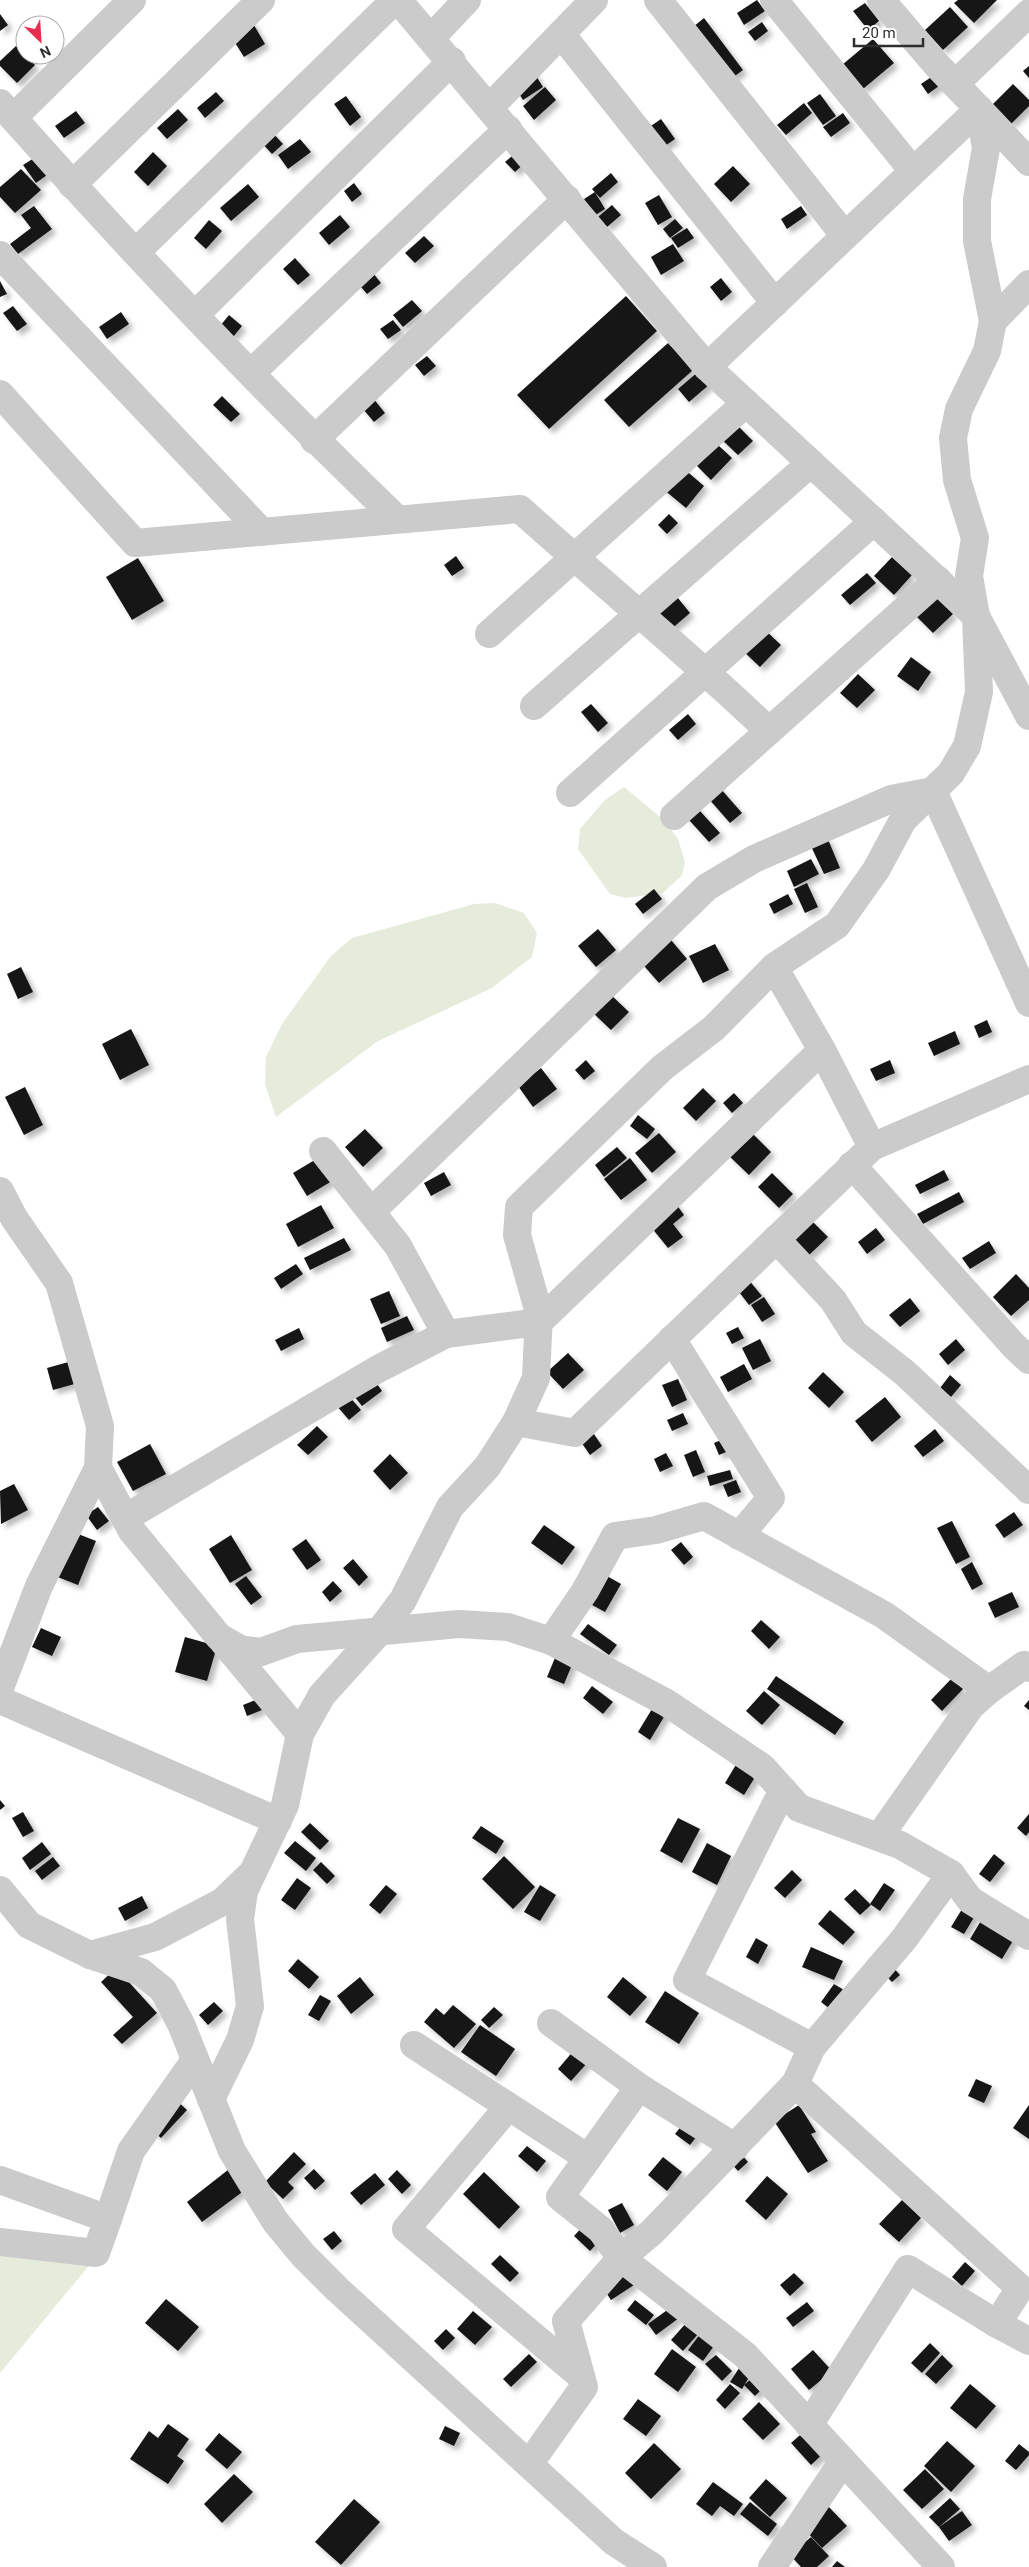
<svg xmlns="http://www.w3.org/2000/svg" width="1029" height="2567" font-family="Roboto,sans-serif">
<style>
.green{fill:#e6ecdc}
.building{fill:#151515;filter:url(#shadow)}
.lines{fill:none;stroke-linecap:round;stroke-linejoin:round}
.minor{stroke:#cbcbcb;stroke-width:28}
</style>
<defs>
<filter id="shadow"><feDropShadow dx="4.5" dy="4.5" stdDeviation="2.5" flood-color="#0004"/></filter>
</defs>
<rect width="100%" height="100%" fill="#fff"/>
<g class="green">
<polygon points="624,787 664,820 678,839 685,862 682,875 663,893 626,898 610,894 578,849 580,829 605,800"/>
<polygon points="495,903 524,913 537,933 532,957 492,988 378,1041 276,1117 265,1084 266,1057 282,1024 331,956 352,938 474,904"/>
<polygon points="0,2252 92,2262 0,2373"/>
</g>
<g class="building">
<polygon points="757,0 765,11 744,25 737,13"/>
<polygon points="958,0 997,0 974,23 954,3"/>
<polygon points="865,3 879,21 868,30 853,11"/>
<polygon points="950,7 968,27 943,50 925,30"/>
<polygon points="0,14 8,25 0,31"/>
<polygon points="704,18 743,70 732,78 693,27"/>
<polygon points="251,20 265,44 244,57 229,33"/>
<polygon points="762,22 768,31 755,41 748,32"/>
<polygon points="873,39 894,63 863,89 842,65"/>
<polygon points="16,46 35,65 17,83 0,66 0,61"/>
<polygon points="528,63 543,87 523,100 508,76"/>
<polygon points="1029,66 1029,78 1023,71"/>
<polygon points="940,71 947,80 928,94 921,84"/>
<polygon points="1013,84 1029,100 1029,106 1011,124 992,105"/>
<polygon points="545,87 556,100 534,120 523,106"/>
<polygon points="216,92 224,101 205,118 197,108"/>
<polygon points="820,94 836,116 823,125 807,103"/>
<polygon points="346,96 361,117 350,126 334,104"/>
<polygon points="804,103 812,113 786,135 777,125"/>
<polygon points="178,109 188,120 167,139 157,128"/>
<polygon points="76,111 85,123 64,138 55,126"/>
<polygon points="843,113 850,123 831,137 823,127"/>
<polygon points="661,119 675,139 662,148 648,128"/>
<polygon points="270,130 283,144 272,154 259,140"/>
<polygon points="300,139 311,152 288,169 278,155"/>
<polygon points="518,151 527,161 515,172 505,162"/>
<polygon points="153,152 167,166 148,186 134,172"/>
<polygon points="34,158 47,175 36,183 23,165"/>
<polygon points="733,166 750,184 731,202 714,184"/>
<polygon points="21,169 41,190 15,213 0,197 0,187"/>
<polygon points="611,173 618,182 600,198 592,189"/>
<polygon points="354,183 362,194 352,202 344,191"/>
<polygon points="248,184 259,197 231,221 220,208"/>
<polygon points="595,192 605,209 594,216 584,199"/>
<polygon points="659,195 672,217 658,225 645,203"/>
<polygon points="612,205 621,215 607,227 598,217"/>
<polygon points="34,206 52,229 18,254 10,244 31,228 21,215"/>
<polygon points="801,206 807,215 787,229 781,219"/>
<polygon points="340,215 350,227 329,245 319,233"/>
<polygon points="675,219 683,228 670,238 663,229"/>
<polygon points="209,220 222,231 206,249 194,238"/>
<polygon points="687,228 694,238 678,248 671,238"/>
<polygon points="424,236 434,246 415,263 405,253"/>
<polygon points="673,244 684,261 661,275 651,257"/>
<polygon points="295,258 310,275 298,285 283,269"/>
<polygon points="364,262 381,283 367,294 350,274"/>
<polygon points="721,278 732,292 721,301 710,287"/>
<polygon points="0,281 7,294 0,297"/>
<polygon points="626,296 657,331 549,429 517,395"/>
<polygon points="412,300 422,311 403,327 393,315"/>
<polygon points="13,306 27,324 17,331 3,313"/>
<polygon points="121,312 129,324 107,339 99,327"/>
<polygon points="229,315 242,326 233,337 220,326"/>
<polygon points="393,320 401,330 388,339 380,329"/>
<polygon points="668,343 693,370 629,427 604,400"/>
<polygon points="427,356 436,366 424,376 415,365"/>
<polygon points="699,371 710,384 689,402 678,389"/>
<polygon points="369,393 385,413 374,422 357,402"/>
<polygon points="222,396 240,414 231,422 213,405"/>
<polygon points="733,421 753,441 738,455 718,436"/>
<polygon points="718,445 732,458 711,480 697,466"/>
<polygon points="676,462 704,486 686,508 657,484"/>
<polygon points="669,514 678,523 667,534 658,525"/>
<polygon points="456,556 464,568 452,576 444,565"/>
<polygon points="892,557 912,575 894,595 874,576"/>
<polygon points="138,558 164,601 132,620 106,577"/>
<polygon points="867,573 876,583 850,605 841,595"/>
<polygon points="927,588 953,614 933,633 908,608"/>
<polygon points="678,598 690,613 669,631 656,616"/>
<polygon points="763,628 781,645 760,667 742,650"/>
<polygon points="911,657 931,672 918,691 897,676"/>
<polygon points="858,674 875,690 857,708 840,693"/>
<polygon points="591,704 608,723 598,732 581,712"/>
<polygon points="688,714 696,724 678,740 669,730"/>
<polygon points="713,780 742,813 730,823 701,790"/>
<polygon points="690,800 720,833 709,842 680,810"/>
<polygon points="827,837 840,868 824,874 810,844"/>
<polygon points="811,859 819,874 794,887 787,871"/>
<polygon points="807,883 818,907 805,913 794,889"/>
<polygon points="654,889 662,899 643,914 635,904"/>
<polygon points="788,894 793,904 774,914 769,904"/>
<polygon points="598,929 616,950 596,967 578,946"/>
<polygon points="666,934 687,959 659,983 638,959"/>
<polygon points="715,944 729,970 703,983 689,956"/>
<polygon points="21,967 33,992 18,999 7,974"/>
<polygon points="609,993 629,1012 611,1030 592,1012"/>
<polygon points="987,1020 992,1032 979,1038 974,1026"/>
<polygon points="131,1029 149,1065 120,1080 102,1044"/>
<polygon points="955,1031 960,1044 934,1056 928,1043"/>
<polygon points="586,1060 595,1071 584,1080 575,1070"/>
<polygon points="890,1060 895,1073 876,1081 870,1069"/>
<polygon points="541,1068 557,1089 533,1107 518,1086"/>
<polygon points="25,1087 43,1125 24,1135 5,1097"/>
<polygon points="703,1088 716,1101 696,1121 683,1108"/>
<polygon points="734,1093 743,1103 732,1113 723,1103"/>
<polygon points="638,1115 655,1129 647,1139 630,1126"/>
<polygon points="365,1129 383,1148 363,1167 345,1147"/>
<polygon points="750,1131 771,1152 749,1175 728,1155"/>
<polygon points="659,1133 676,1152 652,1173 635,1153"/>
<polygon points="617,1147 627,1158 604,1177 595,1165"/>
<polygon points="318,1158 332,1181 307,1196 293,1173"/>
<polygon points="630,1158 647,1180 621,1200 604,1179"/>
<polygon points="944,1170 949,1180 920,1194 915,1185"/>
<polygon points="444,1172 451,1185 431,1196 424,1183"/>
<polygon points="772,1173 793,1194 779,1208 758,1187"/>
<polygon points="959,1192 964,1202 923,1224 917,1214"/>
<polygon points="674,1201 684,1215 673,1224 683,1237 668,1248 647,1222"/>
<polygon points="321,1205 334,1228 298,1247 286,1224"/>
<polygon points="810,1219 828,1237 808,1256 790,1238"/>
<polygon points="876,1228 885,1240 867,1254 858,1242"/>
<polygon points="344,1238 351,1250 310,1270 304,1258"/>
<polygon points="989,1241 996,1253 970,1269 962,1258"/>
<polygon points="296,1264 303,1274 281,1289 274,1278"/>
<polygon points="1016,1274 1029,1288 1029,1300 1011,1316 993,1297"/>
<polygon points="748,1279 762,1296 749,1305 736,1288"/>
<polygon points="389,1291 400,1316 381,1324 370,1299"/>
<polygon points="764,1297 775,1314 762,1322 751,1305"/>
<polygon points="910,1298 920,1311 900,1327 889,1315"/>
<polygon points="407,1316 414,1330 387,1342 381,1328"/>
<polygon points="738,1327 744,1338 732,1344 726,1333"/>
<polygon points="299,1328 304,1339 281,1351 275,1340"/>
<polygon points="760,1339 771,1361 753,1370 742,1348"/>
<polygon points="956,1339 965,1350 948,1365 939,1354"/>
<polygon points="568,1353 584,1370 563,1389 547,1372"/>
<polygon points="72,1361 78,1383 53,1390 47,1368"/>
<polygon points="744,1364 752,1379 728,1392 720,1377"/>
<polygon points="823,1372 844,1392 829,1408 808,1388"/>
<polygon points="950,1375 961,1385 951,1397 940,1388"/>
<polygon points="678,1379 687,1400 672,1407 662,1385"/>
<polygon points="375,1381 382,1391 362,1406 354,1396"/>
<polygon points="348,1395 361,1410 349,1420 336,1405"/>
<polygon points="885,1397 901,1417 872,1442 855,1421"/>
<polygon points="683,1413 688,1424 672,1431 667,1420"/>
<polygon points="317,1426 328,1437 308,1455 297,1445"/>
<polygon points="935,1429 944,1441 923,1457 914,1446"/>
<polygon points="594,1434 602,1446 590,1455 581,1442"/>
<polygon points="728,1437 733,1449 719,1455 714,1443"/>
<polygon points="150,1444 166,1474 133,1491 117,1462"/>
<polygon points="696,1450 705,1472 693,1477 684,1455"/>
<polygon points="666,1453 673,1466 660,1472 654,1459"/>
<polygon points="390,1454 408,1473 390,1490 373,1471"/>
<polygon points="730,1470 733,1479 710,1486 707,1476"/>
<polygon points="736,1480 741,1492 728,1497 723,1485"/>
<polygon points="14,1484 28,1510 1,1524 0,1491"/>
<polygon points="98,1507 109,1521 97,1530 86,1515"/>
<polygon points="1014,1512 1023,1525 1004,1538 995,1525"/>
<polygon points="952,1521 970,1557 956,1564 937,1528"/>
<polygon points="544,1525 575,1547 562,1565 531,1543"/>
<polygon points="73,1532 96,1541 78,1585 55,1576"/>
<polygon points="231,1535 252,1570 230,1583 209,1549"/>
<polygon points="306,1539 321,1560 307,1570 292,1549"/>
<polygon points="681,1542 693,1557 684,1565 671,1550"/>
<polygon points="353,1559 368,1577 359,1586 343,1568"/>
<polygon points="972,1562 983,1584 972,1590 961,1569"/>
<polygon points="598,1571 621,1584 605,1612 583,1600"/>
<polygon points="246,1576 262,1597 251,1605 235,1584"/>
<polygon points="333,1581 342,1591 330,1602 322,1592"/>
<polygon points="1012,1592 1019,1607 995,1618 988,1603"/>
<polygon points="761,1620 780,1637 769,1649 751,1631"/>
<polygon points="588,1624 617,1645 609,1655 580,1634"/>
<polygon points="41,1628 61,1637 52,1656 32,1647"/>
<polygon points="185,1637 217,1646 207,1681 175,1672"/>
<polygon points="557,1653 574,1660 564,1684 547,1677"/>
<polygon points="776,1676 844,1722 835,1735 767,1689"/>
<polygon points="952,1678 963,1689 942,1711 931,1700"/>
<polygon points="592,1686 613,1702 603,1714 583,1698"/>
<polygon points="764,1691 780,1705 762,1725 746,1711"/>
<polygon points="258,1699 262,1710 247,1716 243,1705"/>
<polygon points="1029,1700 1029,1710 1024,1706"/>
<polygon points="655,1704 667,1712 650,1740 638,1732"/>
<polygon points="740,1758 760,1769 744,1795 725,1783"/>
<polygon points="0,1800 5,1806 0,1810"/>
<polygon points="23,1812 34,1831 23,1837 12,1818"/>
<polygon points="1029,1814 1029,1832 1026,1836 1017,1828"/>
<polygon points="678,1818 700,1829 682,1863 660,1851"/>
<polygon points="310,1823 329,1841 320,1850 301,1832"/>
<polygon points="481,1826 504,1841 496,1854 472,1838"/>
<polygon points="295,1841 316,1858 306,1871 284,1853"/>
<polygon points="42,1842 51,1854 30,1870 22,1858"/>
<polygon points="707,1843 731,1856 717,1885 692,1872"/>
<polygon points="994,1854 1005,1863 990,1882 979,1874"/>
<polygon points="504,1856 535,1887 513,1909 482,1879"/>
<polygon points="53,1857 60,1866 42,1880 35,1871"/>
<polygon points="321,1862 335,1876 327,1884 313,1870"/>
<polygon points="792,1870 802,1880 785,1898 774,1888"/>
<polygon points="297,1878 311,1888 295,1910 281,1900"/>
<polygon points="884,1883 895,1890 880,1911 870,1904"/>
<polygon points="386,1885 397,1894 380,1914 369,1905"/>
<polygon points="540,1885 556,1895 540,1921 524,1912"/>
<polygon points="855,1889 871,1905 860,1915 844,1899"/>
<polygon points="142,1896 148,1908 125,1921 118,1908"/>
<polygon points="967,1901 979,1909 964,1934 951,1927"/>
<polygon points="830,1910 855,1932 843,1945 818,1924"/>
<polygon points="985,1914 1017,1934 1002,1959 970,1939"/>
<polygon points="756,1938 768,1945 758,1964 746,1957"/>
<polygon points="811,1947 843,1961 834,1980 802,1967"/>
<polygon points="298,1959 319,1977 309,1989 288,1971"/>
<polygon points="888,1962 900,1975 892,1982 888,1978"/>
<polygon points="116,1968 157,2013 122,2044 113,2035 133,2017 101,1982"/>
<polygon points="360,1977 374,1995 351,2014 337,1996"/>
<polygon points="623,1977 647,1997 630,2016 607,1997"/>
<polygon points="834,1984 844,1990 830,2009 821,2002"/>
<polygon points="665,1991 699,2013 679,2044 645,2022"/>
<polygon points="320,1995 331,2001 319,2021 308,2015"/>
<polygon points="214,2002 223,2011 208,2025 199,2015"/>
<polygon points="453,2005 476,2024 454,2048 424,2022 436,2008 444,2015"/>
<polygon points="494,2007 503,2015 489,2028 481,2020"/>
<polygon points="480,2025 515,2049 496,2076 461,2052"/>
<polygon points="575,2049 589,2061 571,2081 558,2069"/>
<polygon points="976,2079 992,2086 984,2103 968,2096"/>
<polygon points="174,2098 187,2110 161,2138 147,2126"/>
<polygon points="799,2105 816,2132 811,2134 828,2161 808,2173 774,2121"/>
<polygon points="1029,2105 1029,2139 1013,2128"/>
<polygon points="689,2116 704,2127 690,2145 675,2134"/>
<polygon points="527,2146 546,2161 537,2172 518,2156"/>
<polygon points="734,2146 748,2162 738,2171 724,2155"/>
<polygon points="294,2152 306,2164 288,2182 294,2188 283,2199 265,2182"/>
<polygon points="663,2157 682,2172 667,2191 648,2175"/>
<polygon points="233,2166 249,2187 202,2222 187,2202"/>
<polygon points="314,2169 325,2181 315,2190 304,2178"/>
<polygon points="397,2170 411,2185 402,2194 388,2179"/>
<polygon points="484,2172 520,2207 499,2229 463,2194"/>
<polygon points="375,2173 385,2185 361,2205 350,2193"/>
<polygon points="767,2176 788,2194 766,2220 745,2201"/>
<polygon points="902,2200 921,2218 899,2242 879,2224"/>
<polygon points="622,2203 634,2225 620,2233 608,2210"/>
<polygon points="584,2225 600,2240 590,2251 574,2236"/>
<polygon points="334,2231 342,2241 332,2250 323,2239"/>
<polygon points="500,2255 519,2273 510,2282 491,2264"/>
<polygon points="965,2262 975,2271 962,2286 952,2277"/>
<polygon points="621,2264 634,2285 611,2300 597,2279"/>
<polygon points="794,2273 804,2283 790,2296 780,2285"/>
<polygon points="166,2299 199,2327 178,2351 145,2323"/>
<polygon points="635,2300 654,2315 646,2325 627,2310"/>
<polygon points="807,2302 814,2311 793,2327 786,2318"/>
<polygon points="670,2308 679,2318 656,2335 648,2324"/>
<polygon points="473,2311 492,2327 475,2345 457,2329"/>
<polygon points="687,2322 699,2333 683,2351 671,2340"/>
<polygon points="446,2329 455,2338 443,2350 434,2341"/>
<polygon points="704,2329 719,2339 703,2361 688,2350"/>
<polygon points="930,2343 940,2353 922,2373 911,2363"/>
<polygon points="672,2349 696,2367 678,2392 654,2374"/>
<polygon points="813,2350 832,2371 809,2390 791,2369"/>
<polygon points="529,2354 537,2362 511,2387 503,2379"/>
<polygon points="716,2355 732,2371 722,2381 705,2364"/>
<polygon points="942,2355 953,2366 936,2384 925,2374"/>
<polygon points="743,2362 754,2369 742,2389 730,2382"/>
<polygon points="758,2373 768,2383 755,2396 744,2385"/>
<polygon points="730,2384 740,2393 725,2409 716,2400"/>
<polygon points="970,2384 996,2406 976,2429 950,2408"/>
<polygon points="638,2399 661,2416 646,2436 623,2419"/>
<polygon points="759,2402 780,2424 763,2440 742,2419"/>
<polygon points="168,2424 189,2439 177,2456 184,2461 168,2484 130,2459 149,2431 158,2438"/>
<polygon points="445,2426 460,2433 454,2446 439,2439"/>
<polygon points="807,2429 827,2450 811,2465 791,2443"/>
<polygon points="219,2433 242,2452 227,2469 205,2450"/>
<polygon points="947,2441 975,2466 951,2492 924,2466"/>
<polygon points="654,2443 681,2469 651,2499 625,2473"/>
<polygon points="1019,2444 1029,2452 1029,2455 1016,2470 1005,2461"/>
<polygon points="925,2469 944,2489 922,2509 903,2490"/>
<polygon points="234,2474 253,2492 222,2523 204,2504"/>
<polygon points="766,2479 787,2498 770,2517 749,2498"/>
<polygon points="713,2482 743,2504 734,2516 720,2506 712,2516 696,2504"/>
<polygon points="950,2498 960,2509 939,2527 929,2517"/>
<polygon points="354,2499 380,2522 341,2565 315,2542"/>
<polygon points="750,2502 777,2524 768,2536 740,2514"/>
<polygon points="828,2506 847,2526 822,2548 803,2528"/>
<polygon points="962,2511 972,2525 949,2541 939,2527"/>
<polygon points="811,2537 829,2556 817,2567 801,2567 790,2555"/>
<polygon points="837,2561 845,2567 832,2567"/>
</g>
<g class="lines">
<g class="minor">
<polyline points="398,0 707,367 976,616 1029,716"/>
<polyline points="658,0 845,236"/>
<polyline points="774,0 913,171"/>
<polyline points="881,0 934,62 1029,162"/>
<polyline points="561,34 775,303"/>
<polyline points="432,37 467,0"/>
<polyline points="955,84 1029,13"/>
<path d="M0,103C127,247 259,386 397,519"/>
<polyline points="490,107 594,0"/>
<polyline points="13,118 132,0"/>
<polyline points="72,185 261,0"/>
<polyline points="136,252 395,0"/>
<polyline points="0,255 262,532"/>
<polyline points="195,315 452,61"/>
<polyline points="993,321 1029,284"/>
<polyline points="707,367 979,109"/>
<polyline points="251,373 508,129"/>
<path d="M0,394L135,543L520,509C603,584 689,654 769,731"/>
<polyline points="314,440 567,199"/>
<polyline points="489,634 746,403"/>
<polyline points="534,706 811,463"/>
<polyline points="570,793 874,521"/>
<polyline points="674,816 938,580"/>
<polyline points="774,967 822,1050 872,1147"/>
<polyline points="852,1165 1014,1346 1029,1360"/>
<polyline points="0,1191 14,1218 59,1283 100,1426 98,1468 39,1586 0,1688"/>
<polyline points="372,1211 707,887 754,859 891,799 933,791 1029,1003"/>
<polyline points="776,1239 833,1300 854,1333 905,1373 1029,1490"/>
<polyline points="446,1334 539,1322 822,1050"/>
<polyline points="672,1339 771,1498 739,1536"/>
<polyline points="516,1422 575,1433 872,1147 1029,1079"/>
<polyline points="98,1468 132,1531 219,1637 240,1649 261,1652 297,1639 459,1624 508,1627 551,1641 667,1703 762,1767 799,1808 900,1845 951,1874 970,1900 1029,1936"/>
<polyline points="125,1518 378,1369 446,1334 398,1246 323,1151"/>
<polyline points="222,1640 300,1734"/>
<polyline points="551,1641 585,1591 615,1536 656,1530 704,1516 884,1615 989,1690 1024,1665 1029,1668"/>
<polyline points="0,1700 278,1821"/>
<polyline points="783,1790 687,1980 812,2047"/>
<polyline points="879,1837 971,1706 989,1690"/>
<polyline points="0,1890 29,1925 90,1955 141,1972 163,1990 181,2024 232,2151 275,2221 303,2255 337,2289 614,2542 653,2567"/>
<polyline points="90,1955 155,1937 222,1902 249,1876"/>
<polyline points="551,2023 639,2087 735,2147"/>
<polyline points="414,2045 588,2158"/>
<polyline points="795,2084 1020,2288 997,2324 1029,2341"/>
<polyline points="639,2087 560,2197 601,2230 621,2258 745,2355 941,2567"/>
<polyline points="211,2099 240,2040 250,2006 240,1919 244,1891 285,1805 300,1734 322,1695 379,1632 403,1600 450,1507 487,1467 516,1422 536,1378 539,1313 517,1235 519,1207 662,1068 714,1028 774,967 837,925 876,870 903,820 951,773 967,746 979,692 976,616 969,576 975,538 957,480 953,438 959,409 987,351 993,321 977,241 977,199 986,148 979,109"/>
<polyline points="508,2107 406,2229 581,2376"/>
<polyline points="0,2180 108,2219 96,2253 0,2242"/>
<polyline points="108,2219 131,2151 195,2060"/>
<polyline points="809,2425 908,2269 997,2324"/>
<polyline points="529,2464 584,2387 566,2321 621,2258 652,2232 795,2084 812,2047 904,1939 951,1874"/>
<polyline points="772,2567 843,2461"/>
</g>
</g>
<g transform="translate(40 40) rotate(155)"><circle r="24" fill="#ffffff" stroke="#ababab"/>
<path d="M0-4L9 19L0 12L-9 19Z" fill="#e82e4e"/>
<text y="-8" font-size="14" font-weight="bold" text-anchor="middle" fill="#2e2e2e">N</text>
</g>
<path d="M854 38v8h69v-8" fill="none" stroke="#2e2e2e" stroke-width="2.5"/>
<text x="862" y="38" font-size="15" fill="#2e2e2e" stroke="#ffffff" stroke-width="4" paint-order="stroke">20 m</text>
</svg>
